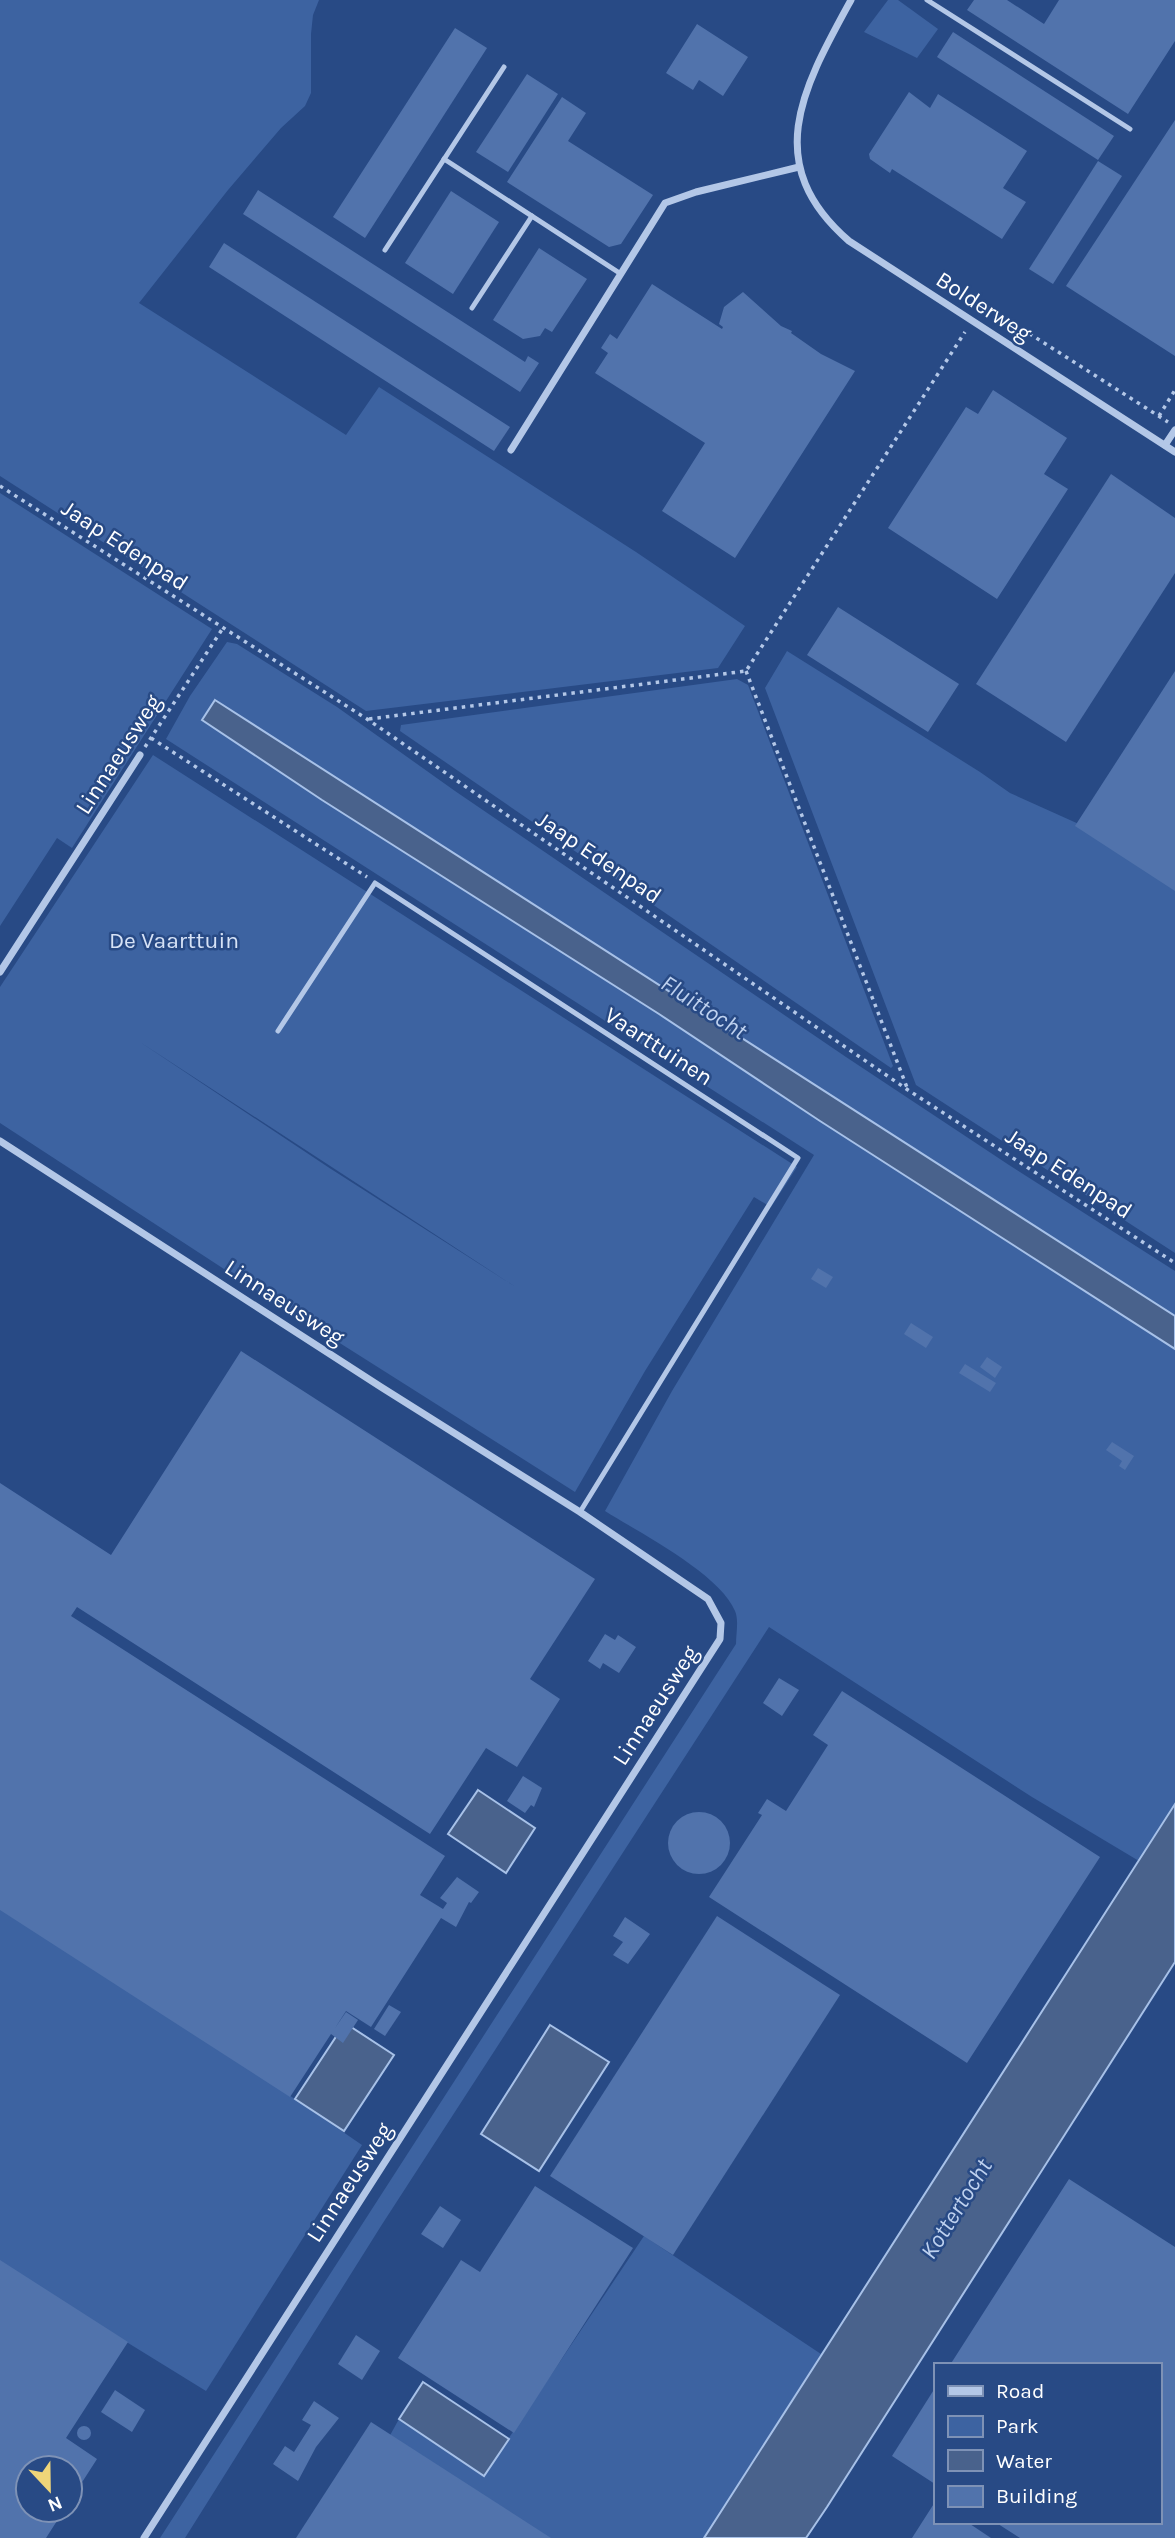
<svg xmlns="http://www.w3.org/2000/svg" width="1175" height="2538" font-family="Karla,sans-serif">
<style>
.green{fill:#3d63a1;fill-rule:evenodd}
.water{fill:#49628c;stroke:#a7c1e8;stroke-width:2}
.building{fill:#5173ac}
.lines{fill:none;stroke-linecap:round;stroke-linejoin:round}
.path{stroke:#b3c7e7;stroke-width:3.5;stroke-dasharray:3.5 5;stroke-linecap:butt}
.service{stroke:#b3c7e7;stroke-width:5}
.minor{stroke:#b3c7e7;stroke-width:7}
.labels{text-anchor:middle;stroke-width:5;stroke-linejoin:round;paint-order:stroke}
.street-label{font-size:23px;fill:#fff;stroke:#284a85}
.park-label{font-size:23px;fill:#d6e2f6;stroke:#284a85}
.water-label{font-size:24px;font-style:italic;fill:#bed1ef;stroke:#284a85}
</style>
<rect width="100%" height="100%" fill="#284a85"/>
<g class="green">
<polygon points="0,0 319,0 313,15 311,34 311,93 305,106 281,128 228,190 139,303 346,435 379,387 636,552 745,626 718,668 366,711 0,476"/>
<polygon points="888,0 898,0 938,29 917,58 864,32"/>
<polygon points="0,493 212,629 72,848 57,838 0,926"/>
<path d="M227,642L237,644L337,707L455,791L846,1057L1009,1165L1175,1271V1316L215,700L202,719L322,800L659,1014L820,1121L1175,1349V1804L1139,1861L1032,1797L769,1627L381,2226L185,2538H160L736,1644C736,1634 739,1620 735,1611C720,1574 640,1533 605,1511L672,1391L814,1155L166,739L190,696Z"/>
<polygon points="787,651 980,772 1010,793 1081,825 1175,884 1175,1253 916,1085 765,688"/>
<polygon points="737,679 748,685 893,1066 891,1068 400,731 401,725"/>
<path d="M153,755L797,1167L771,1207L754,1197L645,1371L575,1492L267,1297L0,1123V987ZM140,1042L514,1286L331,1169Z"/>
<polygon points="0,1909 295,2099 362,2145 206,2391 0,2264"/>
<polygon points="644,2236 821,2354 704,2538 541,2538 388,2439 399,2419 484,2475"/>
</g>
<g class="water">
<polygon points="215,700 1175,1316 1175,1349 820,1121 659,1014 322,800 202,720"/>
<polygon points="478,1790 535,1828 506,1873 448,1834"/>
<polygon points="1175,1804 1175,1962 827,2507 806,2538 704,2538"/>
<polygon points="345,2023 394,2055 344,2131 295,2099"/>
<polygon points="550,2025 609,2062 539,2171 481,2134"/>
<polygon points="423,2382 509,2439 484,2476 399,2419"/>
</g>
<g class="building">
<polygon points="974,0 1007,0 1044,24 1059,0 1175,0 1175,41 1128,114 967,10"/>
<polygon points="697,24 748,57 723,96 699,80 693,90 666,73"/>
<polygon points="455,28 487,48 365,238 333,217"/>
<polygon points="953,32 1114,136 1098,160 937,57"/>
<polygon points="527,74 558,94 508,172 476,152"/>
<polygon points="909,92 930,108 938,94 1027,151 1003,188 1026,202 1002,239 892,169 890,173 870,159 869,154"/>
<polygon points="562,97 586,113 568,141 653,195 621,244 609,247 507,182"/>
<polygon points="1175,120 1175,356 1066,286"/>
<polygon points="1098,161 1122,176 1053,284 1029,269"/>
<polygon points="258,190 525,362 528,356 539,363 520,392 243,214"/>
<polygon points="451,191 499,222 453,294 405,263"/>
<polygon points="224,243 510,427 494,451 209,267"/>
<polygon points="539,248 587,279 552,332 545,328 540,336 523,339 493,320"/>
<polygon points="652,284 722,329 723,327 719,324 724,307 743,292 781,326 792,331 791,333 821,354 855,371 735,558 662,511 705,443 595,373 608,353 601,348 610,334 617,339"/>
<polygon points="993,390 1067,438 1044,474 1068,489 997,599 888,528 966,407 978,414"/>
<polygon points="1111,474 1175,518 1175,573 1066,742 976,684"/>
<polygon points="838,607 959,684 928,732 807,655"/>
<polygon points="1175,671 1175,891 1075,826"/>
<polygon points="818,1268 833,1277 826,1288 811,1279"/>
<polygon points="911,1323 933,1337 926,1348 904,1334"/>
<polygon points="241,1351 595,1579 530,1679 560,1699 517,1767 486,1748 430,1834 77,1607 71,1616 445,1856 420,1895 443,1909 447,1903 440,1898 457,1877 479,1892 471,1903 469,1902 456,1927 441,1918 371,2027 346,2011 335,2028 346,2012 358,2020 343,2043 331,2034 290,2097 0,1910 0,1483 111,1555"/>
<polygon points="987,1357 1002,1367 995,1378 980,1367"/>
<polygon points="965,1364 996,1383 990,1392 959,1373"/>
<polygon points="1112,1442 1134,1456 1125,1470 1119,1466 1122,1461 1106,1450"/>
<polygon points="605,1634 615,1640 618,1635 636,1647 619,1673 603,1663 600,1669 588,1661"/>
<polygon points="779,1678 799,1690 782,1716 763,1703"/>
<polygon points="842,1691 1100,1857 967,2063 709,1897 762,1815 758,1813 767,1799 786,1811 828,1745 813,1735"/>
<polygon points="523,1776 542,1788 534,1807 531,1805 525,1813 507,1801"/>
<circle cx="699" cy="1843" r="31"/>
<polygon points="717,1916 840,1995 673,2255 550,2176"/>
<polygon points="625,1917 650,1934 628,1964 613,1955 623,1942 613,1936"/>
<polygon points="389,2005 401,2012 385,2036 374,2029"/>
<polygon points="1069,2179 1175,2247 1175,2538 1020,2538 995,2522 1159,2522 1159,2365 950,2365"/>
<polygon points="535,2186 633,2248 514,2433 398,2358 461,2260 480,2272"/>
<polygon points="440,2206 461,2220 443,2248 421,2234"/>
<polygon points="0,2260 128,2342 66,2438 97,2459 70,2501 70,2468 28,2468 28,2510 64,2510 46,2538 0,2538"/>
<polygon points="356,2335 380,2351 362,2380 338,2364"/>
<polygon points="935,2388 935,2484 892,2456"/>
<polygon points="115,2390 145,2410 132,2432 101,2412"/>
<polygon points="314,2401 339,2418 316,2447 298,2481 273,2464 285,2446 294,2452 308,2430 311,2425 302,2420"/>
<polygon points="371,2422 551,2538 296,2538"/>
<circle cx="84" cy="2433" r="7"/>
<polygon points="935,2502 935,2522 967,2522 991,2538 912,2538"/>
</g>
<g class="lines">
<g class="path">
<polyline points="972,297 1168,422"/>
<polyline points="1159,416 1175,390"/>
<polyline points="0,486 367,719 908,1090 1175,1263"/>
<polyline points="746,671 908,1090"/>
<polyline points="369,719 746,671 965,332"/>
<polyline points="151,738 367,877"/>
<polyline points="145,747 223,628"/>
</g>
<g class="service">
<polyline points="927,0 1130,129"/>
<polyline points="444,159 621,274"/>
<polyline points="385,250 504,67"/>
<polyline points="472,308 532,216"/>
<polyline points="278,1031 375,883 798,1158 580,1512"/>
</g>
<g class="minor">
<path d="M851,0C804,86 759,163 849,241L1175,452"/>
<polyline points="1165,445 1175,430"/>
<polyline points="511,450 665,203 696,192 799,167"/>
<polyline points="0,972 140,755"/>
<polyline points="0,1141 381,1387 580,1512 708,1599 721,1623 720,1639 144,2538"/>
</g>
</g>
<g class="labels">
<g class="street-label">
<text transform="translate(984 306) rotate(33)" y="8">Bolderweg</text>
<text transform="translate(125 545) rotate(33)" y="8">Jaap Edenpad</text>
<text transform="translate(118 754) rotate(-57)" y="8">Linnaeusweg</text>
<text transform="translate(599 857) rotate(34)" y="8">Jaap Edenpad</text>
<text transform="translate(659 1046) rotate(33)" y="8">Vaarttuinen</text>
<text transform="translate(1069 1173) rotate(33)" y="8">Jaap Edenpad</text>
<text transform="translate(285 1302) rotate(33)" y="8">Linnaeusweg</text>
<text transform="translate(655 1705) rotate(-57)" y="8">Linnaeusweg</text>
<text transform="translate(349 2182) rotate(-57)" y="8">Linnaeusweg</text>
</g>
<g class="park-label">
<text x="174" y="948">De Vaarttuin</text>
</g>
<g class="water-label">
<text transform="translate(704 1007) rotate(33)" y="8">Fluittocht</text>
<text transform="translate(956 2209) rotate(-58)" y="8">Kottertocht</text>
</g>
</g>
<rect x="934" y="2363" width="228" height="161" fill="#284a85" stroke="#7e92b6" stroke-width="2"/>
<rect x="948" y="2386" width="35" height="10" fill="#b3c7e7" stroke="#7e92b6" stroke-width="2"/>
<text x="996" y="2398" font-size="21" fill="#ffffff">Road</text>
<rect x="948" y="2416" width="35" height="21" fill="#3d63a1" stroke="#7e92b6" stroke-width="2"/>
<text x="996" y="2433" font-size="21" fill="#ffffff">Park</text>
<rect x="948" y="2450" width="35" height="21" fill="#49628c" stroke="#7e92b6" stroke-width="2"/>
<text x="996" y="2468" font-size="21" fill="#ffffff">Water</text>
<rect x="948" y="2486" width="35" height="21" fill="#5173ac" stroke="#7e92b6" stroke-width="2"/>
<text x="996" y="2503" font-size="21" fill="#ffffff">Building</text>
<g transform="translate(49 2489) rotate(158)"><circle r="33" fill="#284a85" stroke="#7e92b6" stroke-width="2"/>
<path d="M0-5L12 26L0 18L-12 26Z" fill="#efd579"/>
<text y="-10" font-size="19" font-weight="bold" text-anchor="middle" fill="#ffffff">N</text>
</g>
</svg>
